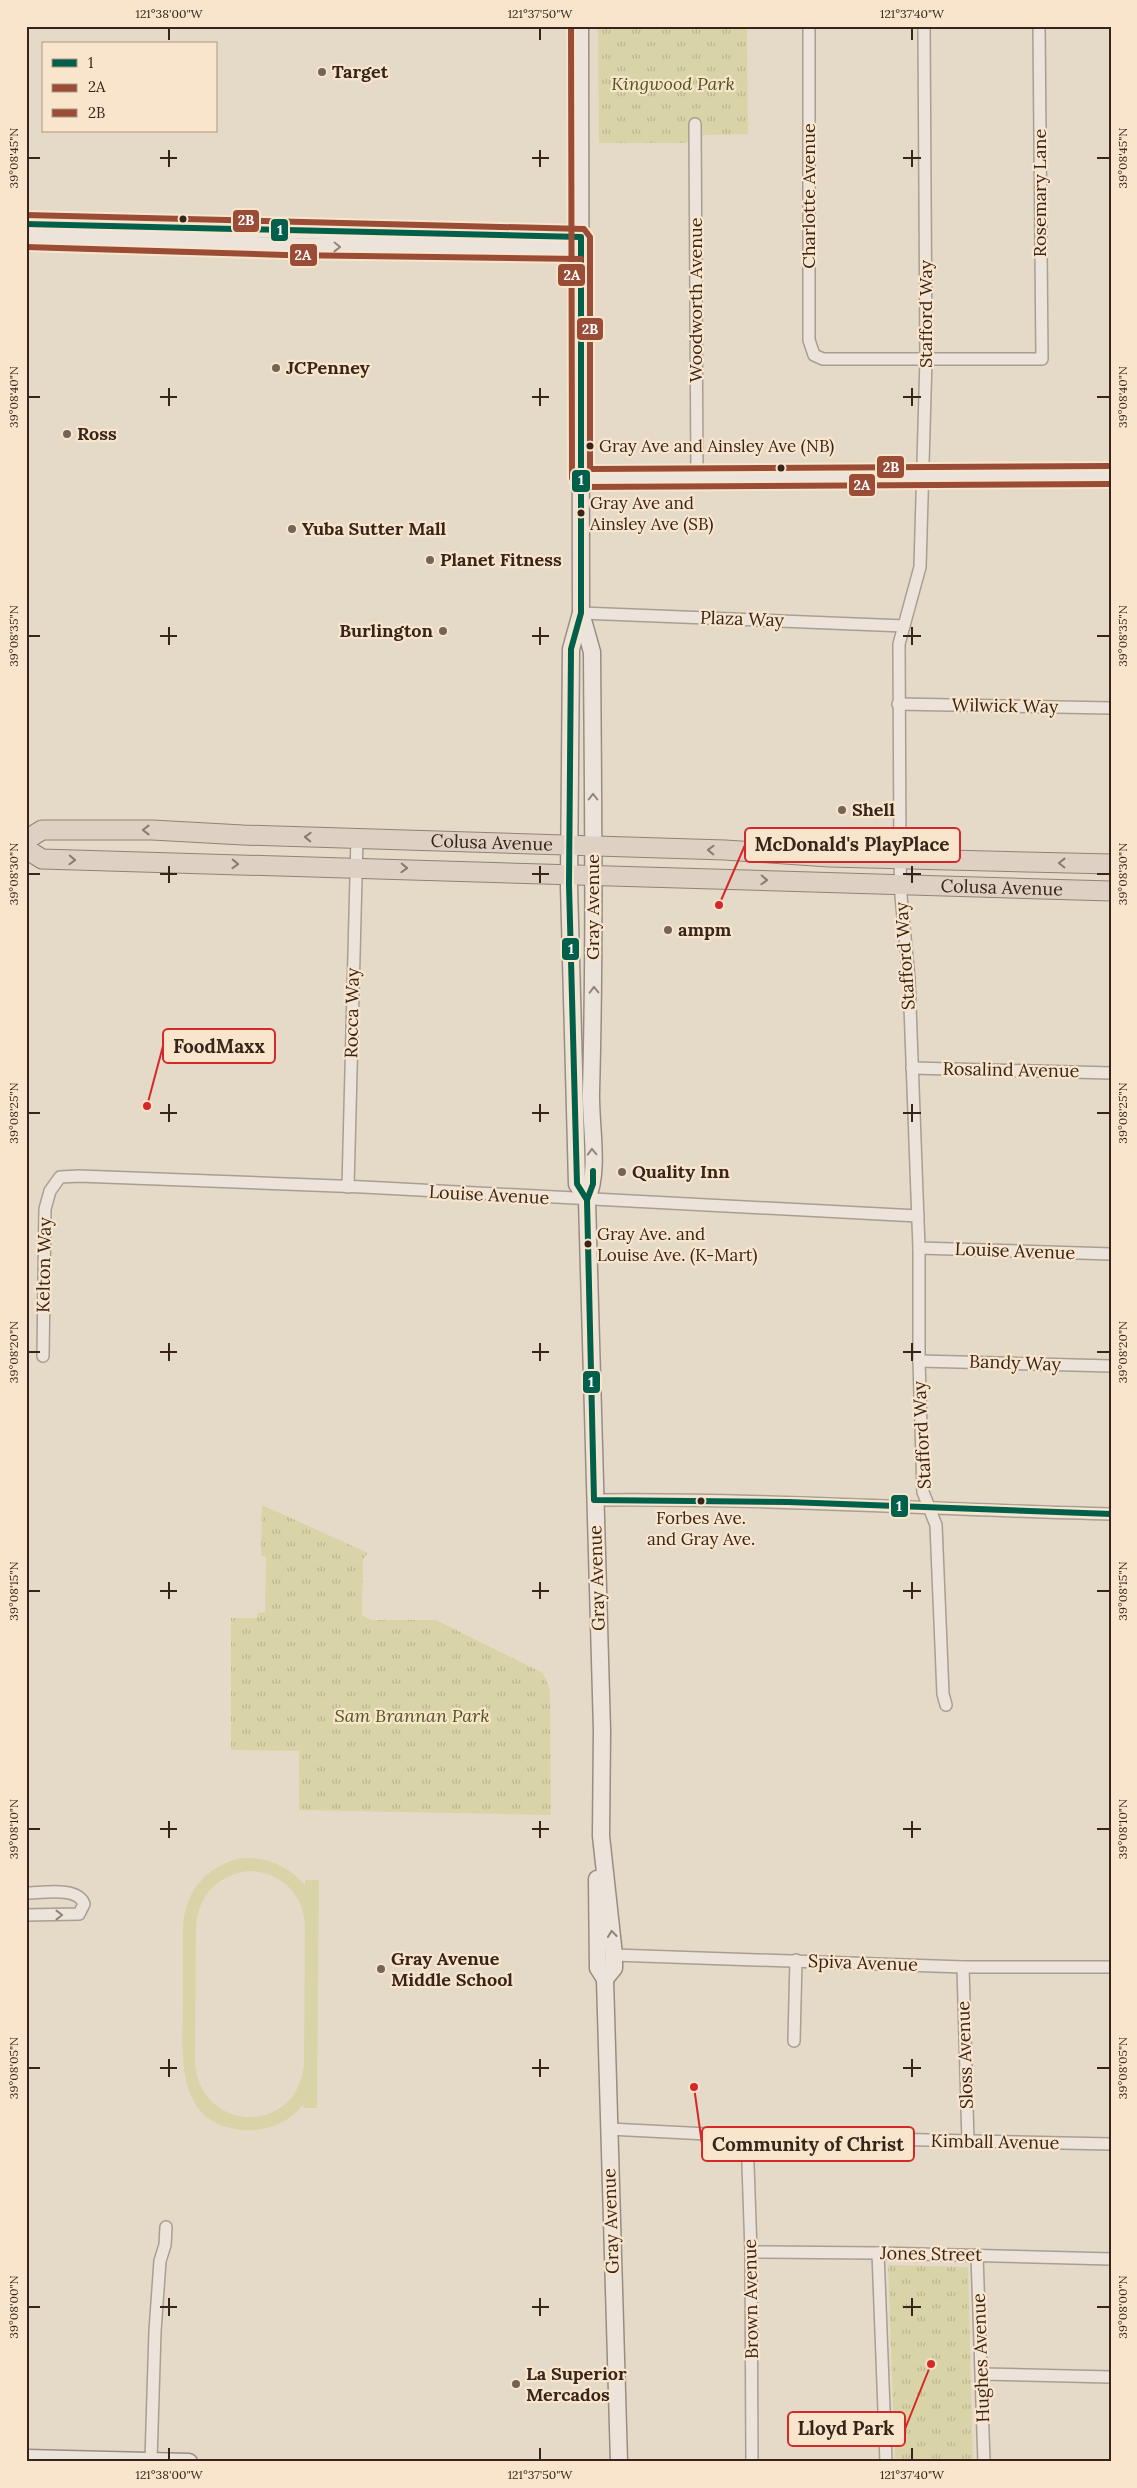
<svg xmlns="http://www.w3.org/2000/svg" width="1137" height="2488" font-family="Lora,serif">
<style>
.grass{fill:#d9d4a8;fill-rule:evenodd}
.park{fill:url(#park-tufts)}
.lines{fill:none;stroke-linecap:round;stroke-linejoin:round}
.minor-casing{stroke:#a99e92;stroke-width:14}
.secondary-casing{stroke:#998d82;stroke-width:19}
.trunk-casing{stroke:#8f8379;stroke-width:21}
.minor{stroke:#ece4da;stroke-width:11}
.secondary{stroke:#ece4da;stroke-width:16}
.trunk{stroke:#ded0c2;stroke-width:19}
.bus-1-casing{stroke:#f8e5cb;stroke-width:10}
.bus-2-casing{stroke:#f8e5cb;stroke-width:10}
.bus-3-casing{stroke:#f8e5cb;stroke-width:10}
.bus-1{stroke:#00604c;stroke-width:6}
.bus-2{stroke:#9a4c36;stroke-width:6}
.bus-3{stroke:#9a4c36;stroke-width:6}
.oneway{stroke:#92847a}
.oneway2{stroke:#8b7a6e}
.ticks{fill:none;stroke:#38241a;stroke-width:2}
.poi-dot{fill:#756357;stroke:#f8e5cb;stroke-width:2}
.bus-dot{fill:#38241a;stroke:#f8e5cb;stroke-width:2}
.labels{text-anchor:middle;stroke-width:4.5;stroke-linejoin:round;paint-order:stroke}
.bus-label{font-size:17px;fill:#38241a;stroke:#f8e5cb;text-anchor:start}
.poi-label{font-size:18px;font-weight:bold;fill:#38241a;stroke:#f8e5cb;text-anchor:start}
.park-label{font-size:18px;font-style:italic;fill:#4f561e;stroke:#f8e5cb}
.street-label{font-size:18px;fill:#38241a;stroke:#f8e5cb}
.leader{fill:none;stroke:#d62828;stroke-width:2}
.callout-dot{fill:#d62828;stroke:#f8e5cb;stroke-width:2}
.callout{fill:#f8e5cb;stroke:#d62828;stroke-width:2}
.callout-label{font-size:19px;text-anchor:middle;font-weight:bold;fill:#38241a}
.line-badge{stroke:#f8e5cb;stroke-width:2}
.badge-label{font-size:14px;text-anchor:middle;font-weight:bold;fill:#fff}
.neatline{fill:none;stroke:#38241a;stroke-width:2}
.ticks-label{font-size:12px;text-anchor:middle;fill:#38241a}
</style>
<defs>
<pattern id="park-tufts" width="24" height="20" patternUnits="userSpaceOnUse" patternTransform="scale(1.25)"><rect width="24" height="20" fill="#d9d4a8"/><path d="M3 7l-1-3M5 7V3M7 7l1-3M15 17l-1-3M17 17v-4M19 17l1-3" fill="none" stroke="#bbb690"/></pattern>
</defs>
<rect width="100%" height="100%" fill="#e5d9c8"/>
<path class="grass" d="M241,1858C267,1857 287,1865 305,1885V1880H319L317,2108H304L303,2105C288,2123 266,2132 242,2130C176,2124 182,2057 183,2009C183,1981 183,1953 183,1925C186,1890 207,1866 241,1858ZM251,1871C282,1873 303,1894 305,1925L304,2064C298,2135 201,2135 195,2063L196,1925C199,1894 220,1873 251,1871Z"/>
<g class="park">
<polygon points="598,26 747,26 748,134 704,135 685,143 599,143"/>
<polygon points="262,1505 368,1553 363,1559 362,1615 371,1620 436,1620 543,1673 550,1690 551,1815 299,1810 299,1751 231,1750 231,1618 257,1618 258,1613 265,1612 266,1557 261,1556"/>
<polygon points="888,2265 968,2267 973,2462 895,2462"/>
</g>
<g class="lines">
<g class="minor-casing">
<g id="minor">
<polyline points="809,26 809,340 814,355 823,359 1042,359 1039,26"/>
<polyline points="924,26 926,359 920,567 899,644 900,859 901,896 909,979 919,1248 919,1361 923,1492 936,1525 943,1694 946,1705"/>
<polyline points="695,124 697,477"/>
<polyline points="581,478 1111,475"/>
<polyline points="581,613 904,626"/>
<polyline points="898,704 1111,708"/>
<polyline points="912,1068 1111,1073"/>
<polyline points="348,1187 357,838"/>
<polyline points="919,1248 1111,1254"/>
<polyline points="43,1356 45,1209 50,1191 60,1177 79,1176 363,1187 918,1216"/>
<polyline points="919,1361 1111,1366"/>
<path d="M594,1500C767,1498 938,1510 1111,1514"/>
<path d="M26,1893C42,1893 78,1886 84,1904L79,1914L26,1915"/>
<polyline points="614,1955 963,1967 1111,1967"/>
<polyline points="963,1967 968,2142"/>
<polyline points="794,2041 796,1960"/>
<polyline points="609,2129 747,2136 1111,2144"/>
<polyline points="747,2136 751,2252 752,2462"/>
<polyline points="751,2252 878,2253 1111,2259"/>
<polyline points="878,2253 886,2462"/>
<polyline points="977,2255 984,2462"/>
<polyline points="982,2374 1111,2377"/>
<polyline points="151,2460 155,2331 160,2261 165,2245 166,2227"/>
</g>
</g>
<g class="secondary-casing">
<g id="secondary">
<polyline points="580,26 581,613 571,649 569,885 577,1184 587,1200"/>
<polyline points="26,224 581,237"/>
<polyline points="26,238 285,246 581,250"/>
<path d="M581,613L592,652C593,798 595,945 591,1091C590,1125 600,1169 587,1200L602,1730L601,1836L614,1955V1968L605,1979"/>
<polyline points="597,1879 598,1968 605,1979 619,2462"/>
<polyline points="26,2458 189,2462"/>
</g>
</g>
<g class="trunk-casing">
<g id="trunk">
<path id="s1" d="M26,840L42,830H152L243,835L725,850L829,857L1111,864"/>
<path id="s2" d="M26,849L42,859L1111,891"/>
</g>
</g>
<use href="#minor" class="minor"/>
<use href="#secondary" class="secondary"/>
<use href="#trunk" class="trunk"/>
<g class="bus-1-casing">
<g id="bus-1">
<polyline points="26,224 581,237 581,613 571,649 569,885 577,1184 587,1200"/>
<polyline points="593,1171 593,1184 587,1200 594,1500 788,1502 1111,1514"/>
</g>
</g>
<g class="bus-2-casing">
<g id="bus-2">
<polyline points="571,26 572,478 575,485 581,487 1111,484"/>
<polyline points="26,247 285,255 581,259"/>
</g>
</g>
<g class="bus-3-casing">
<polyline id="bus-3" points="26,215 584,229 590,237 590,469 1111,466"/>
</g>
<use href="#bus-1" class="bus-1"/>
<use href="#bus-2" class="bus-2"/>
<use href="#bus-3" class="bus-3"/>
</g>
<defs><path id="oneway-chevron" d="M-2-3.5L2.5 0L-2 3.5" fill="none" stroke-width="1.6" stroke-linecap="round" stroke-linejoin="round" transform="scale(1.25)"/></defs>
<g class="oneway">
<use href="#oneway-chevron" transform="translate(337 247) rotate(1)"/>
<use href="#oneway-chevron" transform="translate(593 797) rotate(-90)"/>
<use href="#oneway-chevron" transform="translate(594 990) rotate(-91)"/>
<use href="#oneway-chevron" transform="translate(592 1152) rotate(-92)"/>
<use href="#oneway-chevron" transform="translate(59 1915)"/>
<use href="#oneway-chevron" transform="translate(612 1934) rotate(-96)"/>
</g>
<g class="oneway2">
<use href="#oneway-chevron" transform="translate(146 830) rotate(-180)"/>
<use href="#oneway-chevron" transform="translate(308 837) rotate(-178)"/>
<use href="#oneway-chevron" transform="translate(711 850) rotate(-178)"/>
<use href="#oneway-chevron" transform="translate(72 860) rotate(2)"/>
<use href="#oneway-chevron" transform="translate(1062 863) rotate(-179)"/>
<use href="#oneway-chevron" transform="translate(235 864) rotate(2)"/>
<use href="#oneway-chevron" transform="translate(404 868) rotate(2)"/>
<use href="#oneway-chevron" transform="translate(764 880) rotate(2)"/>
</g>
<path class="ticks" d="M169,28V40M540,28V40M912,28V40M169,150V167M540,150V167M912,150V167M28,158H40M160,158H177M532,158H549M903,158H921M1097,158H1110M169,388V406M540,388V406M912,388V406M28,397H40M160,397H177M532,397H549M903,397H921M1097,397H1110M169,627V645M540,627V645M912,627V645M28,636H40M160,636H177M532,636H549M903,636H921M1097,636H1110M169,866V883M540,866V883M912,866V883M28,874H40M160,874H177M532,874H549M903,874H921M1097,874H1110M169,1104V1122M540,1104V1122M912,1104V1122M28,1113H40M160,1113H177M532,1113H549M903,1113H921M1097,1113H1110M169,1343V1361M540,1343V1361M912,1343V1361M28,1352H40M160,1352H177M532,1352H549M903,1352H921M1097,1352H1110M169,1582V1599M540,1582V1599M912,1582V1599M28,1591H40M160,1591H177M532,1591H549M903,1591H921M1097,1591H1110M169,1821V1838M540,1821V1838M912,1821V1838M28,1829H40M160,1829H177M532,1829H549M903,1829H921M1097,1829H1110M169,2059V2077M540,2059V2077M912,2059V2077M28,2068H40M160,2068H177M532,2068H549M903,2068H921M1097,2068H1110M169,2298V2316M540,2298V2316M912,2298V2316M28,2307H40M160,2307H177M532,2307H549M903,2307H921M1097,2307H1110M169,2448V2460M540,2448V2460M912,2448V2460"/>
<g class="poi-dot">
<circle cx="322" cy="72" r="5"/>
<circle cx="276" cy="368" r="5"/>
<circle cx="67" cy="434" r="5"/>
<circle cx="292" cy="529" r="5"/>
<circle cx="430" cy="560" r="5"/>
<circle cx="443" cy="631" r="5"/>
<circle cx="842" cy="810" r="5"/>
<circle cx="668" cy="930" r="5"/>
<circle cx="622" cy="1172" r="5"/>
<circle cx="381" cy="1969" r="5"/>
<circle cx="516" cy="2384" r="5"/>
</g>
<g class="bus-dot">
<circle cx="183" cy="219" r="4.5"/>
<circle cx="590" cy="446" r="4.5"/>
<circle cx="781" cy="468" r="4.5"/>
<circle cx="581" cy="513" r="4.5"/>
<circle cx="588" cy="1244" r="4.5"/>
<circle cx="701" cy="1501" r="4.5"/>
</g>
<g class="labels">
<g class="bus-label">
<text x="599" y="452">Gray Ave and Ainsley Ave (NB)</text>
<text x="590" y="509">Gray Ave and<tspan x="590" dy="21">Ainsley Ave (SB)</tspan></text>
<text x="597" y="1240">Gray Ave. and<tspan x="597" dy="21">Louise Ave. (K-Mart)</tspan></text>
<text x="701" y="1524" text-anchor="middle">Forbes Ave.<tspan x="701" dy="21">and Gray Ave.</tspan></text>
</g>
<g class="poi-label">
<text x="332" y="78">Target</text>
<text x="286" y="374">JCPenney</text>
<text x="77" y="440">Ross</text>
<text x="302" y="535">Yuba Sutter Mall</text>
<text x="440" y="566">Planet Fitness</text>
<text x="433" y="637" text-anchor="end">Burlington</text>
<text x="852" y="816">Shell</text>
<text x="678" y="936">ampm</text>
<text x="632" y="1178">Quality Inn</text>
<text x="391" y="1965">Gray Avenue<tspan x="391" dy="21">Middle School</tspan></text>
<text x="526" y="2380">La Superior<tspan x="526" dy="21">Mercados</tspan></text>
</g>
<g class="park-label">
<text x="673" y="90">Kingwood Park</text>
<text x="412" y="1722">Sam Brannan Park</text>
</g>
<g class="street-label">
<text transform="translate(1040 193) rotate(-90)" y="6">Rosemary Lane</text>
<text transform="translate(809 196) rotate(-90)" y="6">Charlotte Avenue</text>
<text transform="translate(696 300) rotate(-90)" y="6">Woodworth Avenue</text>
<text transform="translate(926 314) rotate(-90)" y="6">Stafford Way</text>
<text transform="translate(742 619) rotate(2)" y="6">Plaza Way</text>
<text transform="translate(1005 706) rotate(1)" y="6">Wilwick Way</text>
<text dy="6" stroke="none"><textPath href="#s1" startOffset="469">Colusa Avenue</textPath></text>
<text dy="6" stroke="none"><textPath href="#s2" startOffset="979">Colusa Avenue</textPath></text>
<text transform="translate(593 907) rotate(-90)" y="6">Gray Avenue</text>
<text transform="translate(905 956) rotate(-94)" y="6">Stafford Way</text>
<text transform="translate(352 1013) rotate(-89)" y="6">Rocca Way</text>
<text transform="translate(1011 1070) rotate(1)" y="6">Rosalind Avenue</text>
<text transform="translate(489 1195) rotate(3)" y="6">Louise Avenue</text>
<text transform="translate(1015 1251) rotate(2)" y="6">Louise Avenue</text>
<text transform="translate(44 1265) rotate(-89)" y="6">Kelton Way</text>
<text transform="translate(1015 1363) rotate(2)" y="6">Bandy Way</text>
<text transform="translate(922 1435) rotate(-93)" y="6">Stafford Way</text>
<text transform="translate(597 1578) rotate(-92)" y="6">Gray Avenue</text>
<text transform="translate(863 1963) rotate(2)" y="6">Spiva Avenue</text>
<text transform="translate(965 2055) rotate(-92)" y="6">Sloss Avenue</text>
<text transform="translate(995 2142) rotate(1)" y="6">Kimball Avenue</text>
<text transform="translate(611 2221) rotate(-92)" y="6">Gray Avenue</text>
<text transform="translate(931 2254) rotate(1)" y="6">Jones Street</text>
<text transform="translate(751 2299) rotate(-91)" y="6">Brown Avenue</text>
<text transform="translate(981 2358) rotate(-92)" y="6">Hughes Avenue</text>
</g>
</g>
<path class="leader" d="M719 905L745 845M147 1106L163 1046M694 2087L702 2144M931 2364L905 2429"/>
<g class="callout-dot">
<circle cx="719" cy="905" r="5"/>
<circle cx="147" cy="1106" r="5"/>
<circle cx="694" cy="2087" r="5"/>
<circle cx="931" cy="2364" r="5"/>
</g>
<g class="callout">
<rect x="745" y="828" width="215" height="34" rx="5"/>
<rect x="163" y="1029" width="112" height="34" rx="5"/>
<rect x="702" y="2127" width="212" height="34" rx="5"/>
<rect x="788" y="2412" width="117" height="34" rx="5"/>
</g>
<g class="callout-label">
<text x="852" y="851">McDonald's PlayPlace</text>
<text x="219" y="1053">FoodMaxx</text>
<text x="808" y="2151">Community of Christ</text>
<text x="846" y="2435">Lloyd Park</text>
</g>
<g class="line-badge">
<rect x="232" y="209" width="28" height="24" rx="5" fill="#9a4c36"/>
<rect x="270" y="218" width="19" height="24" rx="5" fill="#00604c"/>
<rect x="289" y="243" width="29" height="24" rx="5" fill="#9a4c36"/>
<rect x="557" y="263" width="29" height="24" rx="5" fill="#9a4c36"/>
<rect x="576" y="317" width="28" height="24" rx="5" fill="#9a4c36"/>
<rect x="876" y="455" width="29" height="24" rx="5" fill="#9a4c36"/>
<rect x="571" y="469" width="20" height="24" rx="5" fill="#00604c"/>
<rect x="848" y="473" width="28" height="24" rx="5" fill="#9a4c36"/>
<rect x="561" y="937" width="19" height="24" rx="5" fill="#00604c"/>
<rect x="582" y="1370" width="19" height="24" rx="5" fill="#00604c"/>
<rect x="890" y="1494" width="19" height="24" rx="5" fill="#00604c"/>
</g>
<g class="badge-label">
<text x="246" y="225">2B</text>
<text x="280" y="235">1</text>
<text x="303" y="260">2A</text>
<text x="572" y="280">2A</text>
<text x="590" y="334">2B</text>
<text x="891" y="472">2B</text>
<text x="581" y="485">1</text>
<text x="862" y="490">2A</text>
<text x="571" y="954">1</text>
<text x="591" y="1387">1</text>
<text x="899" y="1511">1</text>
</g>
<rect width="1137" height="2488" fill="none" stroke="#f8e5cb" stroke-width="55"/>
<rect x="42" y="42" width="175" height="90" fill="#f8e5cb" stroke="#ab9884"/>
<rect x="52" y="59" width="25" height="8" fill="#00604c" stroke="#ab9884"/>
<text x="88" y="68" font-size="15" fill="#38241a">1</text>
<rect x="52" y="84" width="25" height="8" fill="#9a4c36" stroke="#ab9884"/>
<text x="88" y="92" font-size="15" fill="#38241a">2A</text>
<rect x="52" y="109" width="25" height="8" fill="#9a4c36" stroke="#ab9884"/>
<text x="88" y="118" font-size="15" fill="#38241a">2B</text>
<rect x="28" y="28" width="1082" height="2432" class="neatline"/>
<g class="ticks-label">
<text x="169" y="18">121°38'00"W</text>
<text x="540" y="18">121°37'50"W</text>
<text x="912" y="18">121°37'40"W</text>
<text transform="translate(14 158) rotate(-90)" y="4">39°08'45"N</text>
<text transform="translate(1123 158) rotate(-90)" y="4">39°08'45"N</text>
<text transform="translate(14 397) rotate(-90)" y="4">39°08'40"N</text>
<text transform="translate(1123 397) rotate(-90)" y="4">39°08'40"N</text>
<text transform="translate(14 636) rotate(-90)" y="4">39°08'35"N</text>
<text transform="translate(1123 636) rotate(-90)" y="4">39°08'35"N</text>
<text transform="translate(14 874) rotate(-90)" y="4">39°08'30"N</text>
<text transform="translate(1123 874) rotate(-90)" y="4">39°08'30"N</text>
<text transform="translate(14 1113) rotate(-90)" y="4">39°08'25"N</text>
<text transform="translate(1123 1113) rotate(-90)" y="4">39°08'25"N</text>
<text transform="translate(14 1352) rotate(-90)" y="4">39°08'20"N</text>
<text transform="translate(1123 1352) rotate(-90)" y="4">39°08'20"N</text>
<text transform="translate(14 1591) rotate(-90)" y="4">39°08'15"N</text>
<text transform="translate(1123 1591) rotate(-90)" y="4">39°08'15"N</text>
<text transform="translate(14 1829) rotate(-90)" y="4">39°08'10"N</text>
<text transform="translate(1123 1829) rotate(-90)" y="4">39°08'10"N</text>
<text transform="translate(14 2068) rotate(-90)" y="4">39°08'05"N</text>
<text transform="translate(1123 2068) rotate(-90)" y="4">39°08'05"N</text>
<text transform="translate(14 2307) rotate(-90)" y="4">39°08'00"N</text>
<text transform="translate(1123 2307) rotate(-90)" y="4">39°08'00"N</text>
<text x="169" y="2479">121°38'00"W</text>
<text x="540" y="2479">121°37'50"W</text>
<text x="912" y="2479">121°37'40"W</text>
</g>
</svg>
